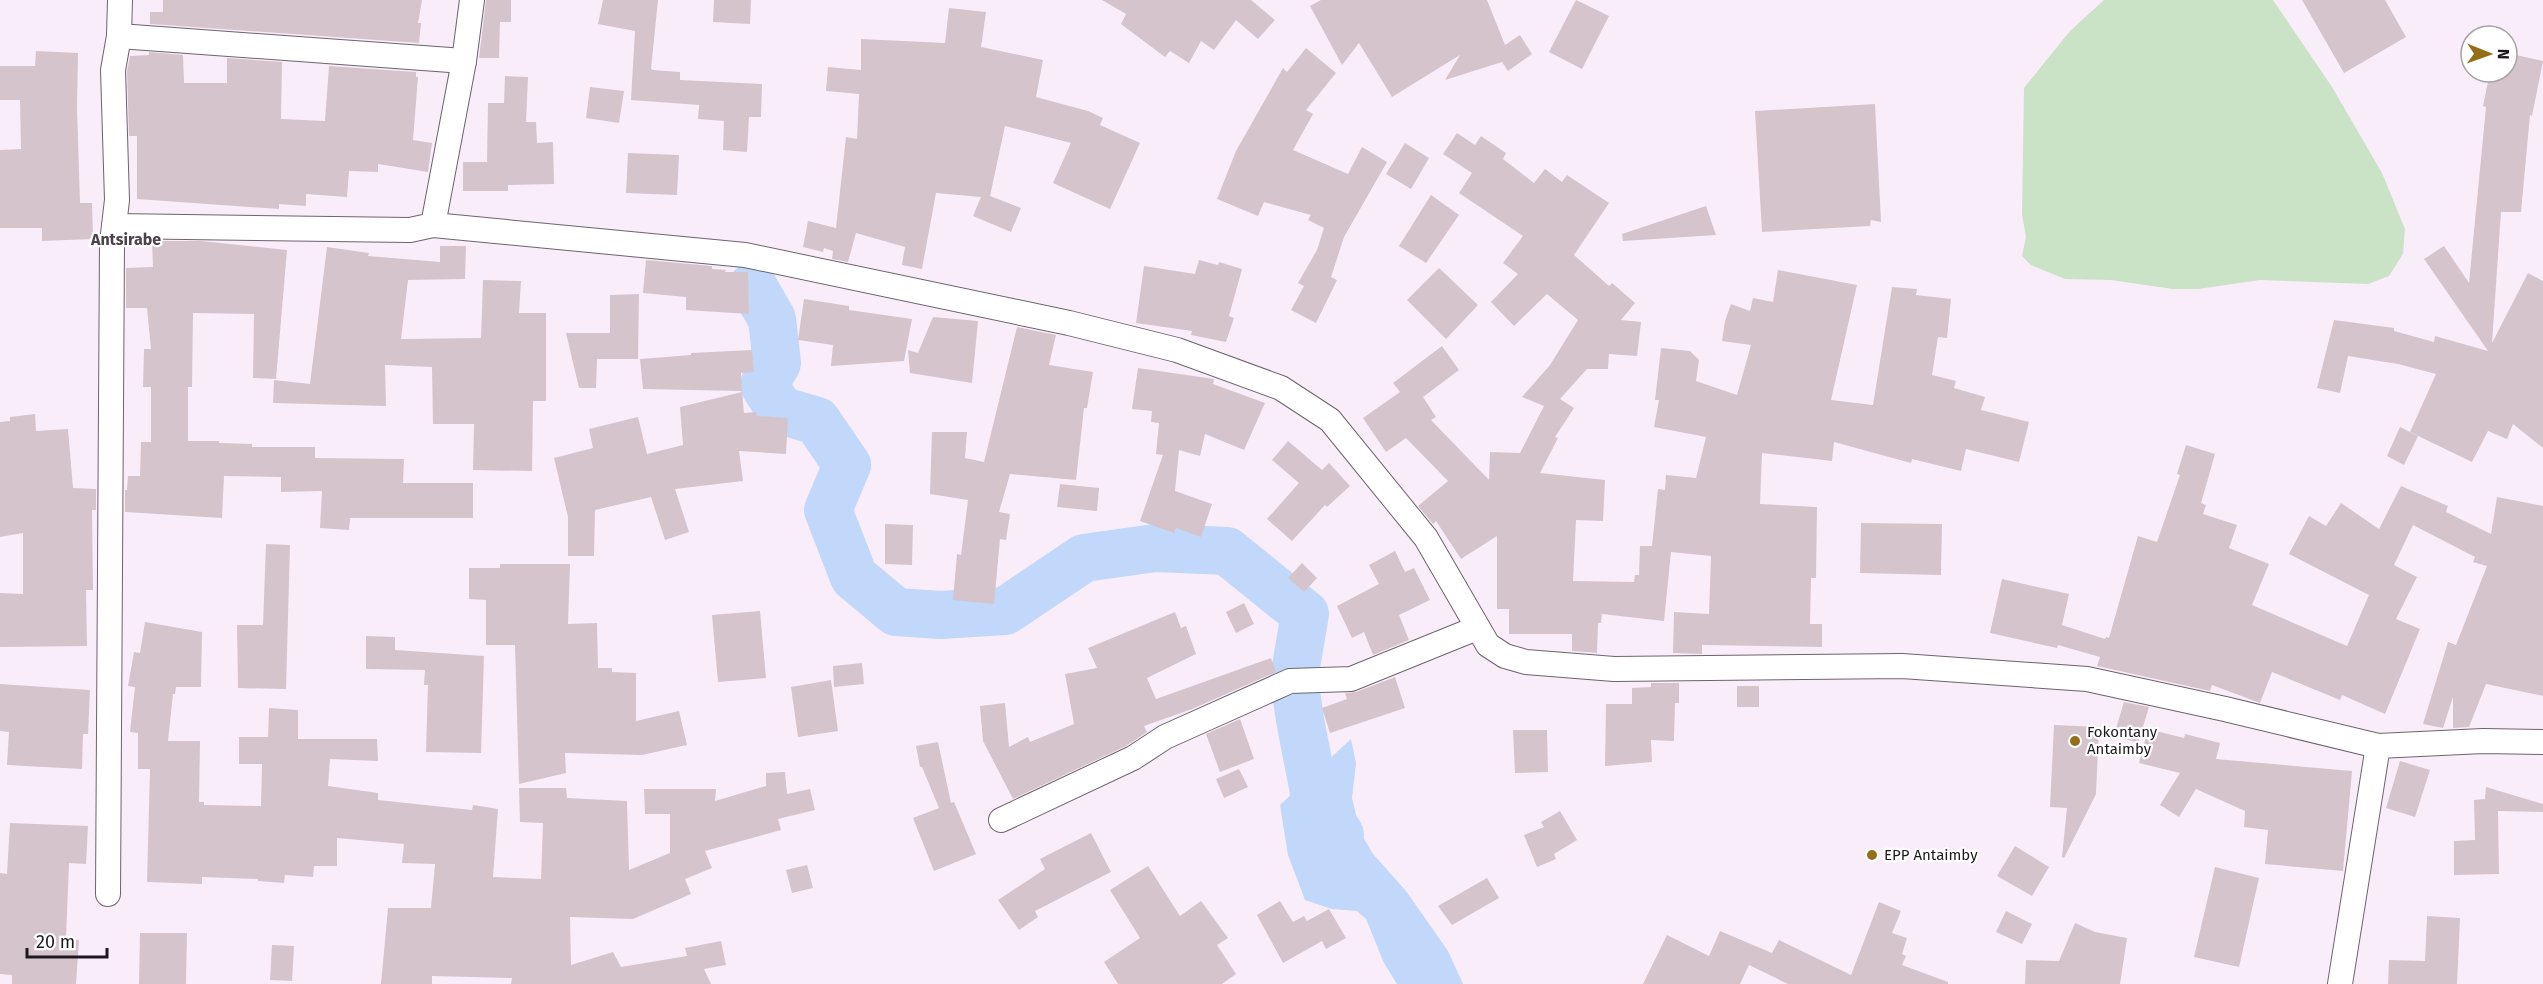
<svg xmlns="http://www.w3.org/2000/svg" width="2543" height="984" font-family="'Fira Sans',sans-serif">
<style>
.green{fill:#cae2c5}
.water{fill:#c1d8fa}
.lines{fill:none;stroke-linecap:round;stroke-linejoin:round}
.river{stroke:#c1d8fa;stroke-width:48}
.building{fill:#d5c4cc}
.minor-casing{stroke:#6d636d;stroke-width:26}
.minor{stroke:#fff;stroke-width:24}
.poi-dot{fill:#946f18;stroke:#fff;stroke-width:2}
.labels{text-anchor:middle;stroke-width:4.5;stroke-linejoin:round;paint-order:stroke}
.poi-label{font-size:15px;fill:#1d181d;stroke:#fff;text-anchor:start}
.neighbourhood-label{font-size:16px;font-weight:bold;fill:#4c424b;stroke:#fff}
</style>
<rect width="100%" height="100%" fill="#faedfa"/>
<polygon class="green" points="2104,0 2273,0 2332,87 2382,173 2405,229 2403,254 2389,276 2368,284 2260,280 2198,289 2173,289 2111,280 2065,279 2031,265 2022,256 2026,237 2022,214 2024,88 2070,31"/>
<polygon class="water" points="1351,739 1356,763 1352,798 1360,832 1373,854 1406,891 1448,951 1463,984 1397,984 1384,963 1366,919 1357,911 1332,909 1305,900 1288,855 1280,805"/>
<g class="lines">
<polyline class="river" points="753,286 772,319 777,363 764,385 780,410 817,421 847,465 828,510 854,577 896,612 941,615 1005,611 1084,558 1155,548 1227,551 1305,614 1294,678 1300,720 1314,792 1340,835"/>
</g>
<g class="building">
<polygon points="163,0 422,0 418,23 421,23 419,43 150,24 150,12 163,12"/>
<polygon points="486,0 511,0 511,22 500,22 499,58 479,58"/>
<polygon points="603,0 658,0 651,69 653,70 680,72 680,80 762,84 761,117 749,117 747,152 723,150 724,121 698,119 699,105 631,100 635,31 598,24"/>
<polygon points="714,0 751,0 750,24 713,22"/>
<polygon points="1102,0 1251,0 1275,20 1258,39 1236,20 1214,50 1201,41 1189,63 1170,51 1165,57 1121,24 1126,14"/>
<polygon points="1321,0 1487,0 1505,45 1520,35 1532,54 1508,71 1502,62 1445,80 1460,55 1392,97 1359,43 1342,65 1310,6"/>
<polygon points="1576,0 1609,16 1582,69 1549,52"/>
<polygon points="2302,0 2385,0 2406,37 2344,73"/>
<polygon points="949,8 986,12 981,47 1043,60 1036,97 1088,111 1103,118 1100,125 1140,143 1110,209 1053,183 1071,143 1005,126 990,196 1021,208 1011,232 973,216 981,197 936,193 922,269 902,265 905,247 856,233 848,262 832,259 833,251 824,248 823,252 803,247 808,221 836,228 846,137 857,139 859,94 826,91 828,67 861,70 861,39 945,43"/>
<polygon points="1306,48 1336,73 1306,110 1313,114 1293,150 1348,174 1362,147 1387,162 1344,237 1331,277 1337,280 1316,323 1291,310 1304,286 1298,283 1317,250 1324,228 1308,220 1311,215 1264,202 1258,216 1217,199 1236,151 1283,68 1287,72"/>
<polygon points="36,51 78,53 77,107 80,203 92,203 93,239 42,241 42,228 0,228 0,150 21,149 20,100 0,100 0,66 35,66"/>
<polygon points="149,52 183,55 184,83 227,83 227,58 282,62 281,119 325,121 329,66 416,72 416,77 418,77 413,140 432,143 428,172 378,164 378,172 349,171 347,197 306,194 306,206 279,204 279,209 137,199 137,136 129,136 127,71 130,56 149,55"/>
<polygon points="2507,53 2543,61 2532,116 2530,115 2521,212 2501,212 2492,343 2528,273 2543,281 2543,448 2513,424 2507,439 2488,431 2472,462 2410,432 2436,374 2398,364 2348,356 2340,393 2317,388 2334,320 2394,328 2394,331 2434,342 2435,336 2488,351 2424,259 2444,246 2469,283 2486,107 2483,106 2490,72 2507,72"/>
<polygon points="505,76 528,77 526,122 536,122 537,143 553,142 554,184 508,185 508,191 463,191 463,162 487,162 488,103 504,103"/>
<polygon points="590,87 624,91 619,123 586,118"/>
<polygon points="1875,104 1881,222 1871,220 1870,226 1762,232 1755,111"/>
<polygon points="1457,133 1475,145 1481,136 1506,153 1503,159 1534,183 1545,169 1562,182 1567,175 1609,203 1574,255 1609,286 1612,283 1635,303 1621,320 1641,322 1637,356 1609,354 1608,369 1587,369 1560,399 1574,408 1555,437 1558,438 1540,473 1605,480 1603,521 1576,520 1573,581 1634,582 1635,575 1639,575 1640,546 1652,546 1658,489 1665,490 1666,475 1696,478 1706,437 1654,427 1659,400 1655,400 1661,348 1690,351 1699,360 1696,381 1737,395 1751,345 1722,341 1725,321 1731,304 1750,311 1753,298 1773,302 1778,270 1857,285 1831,400 1873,405 1892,287 1917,289 1916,295 1951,299 1947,338 1938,337 1932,375 1956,381 1954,388 1985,397 1981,410 2029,422 2019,462 1966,449 1961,471 1912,459 1911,463 1834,442 1832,461 1762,453 1760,504 1817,507 1816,578 1811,578 1810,624 1822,624 1822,647 1702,645 1702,654 1673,653 1674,612 1709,614 1711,556 1671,552 1664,621 1602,614 1601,623 1598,623 1597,653 1572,651 1572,634 1509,634 1509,609 1497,609 1497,536 1461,559 1436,521 1433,524 1418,506 1448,481 1406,438 1386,452 1363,418 1400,392 1393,383 1442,346 1459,370 1423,397 1436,417 1431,420 1489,480 1490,452 1520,453 1544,406 1522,397 1550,365 1578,320 1547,294 1514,326 1491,302 1518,274 1503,263 1523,236 1459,193 1472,173 1443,154"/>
<polygon points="1405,143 1429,158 1411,189 1386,174"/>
<polygon points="628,153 679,155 677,195 626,193"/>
<polygon points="1431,195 1459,215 1426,263 1399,246"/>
<polygon points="1706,206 1716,235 1623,241 1622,234"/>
<polygon points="152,241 201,241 287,250 276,379 253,378 254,314 193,313 192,387 188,387 188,441 219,441 219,443 252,444 252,447 315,447 315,458 404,459 403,483 473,483 473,518 350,518 349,530 320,528 322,491 281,492 281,477 224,476 222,518 125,512 125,490 127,490 128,476 140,476 141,442 151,442 151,387 143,387 144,349 151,349 147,308 126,308 126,268 153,267"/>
<polygon points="440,246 466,246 465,279 408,280 401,339 481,338 483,280 521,281 519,313 546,313 546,401 533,401 532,471 473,470 474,424 433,424 432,367 385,365 386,406 273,403 274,380 310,384 327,247 369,253 368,256 440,262"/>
<polygon points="646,260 712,266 712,269 726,270 725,272 748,272 749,314 686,310 686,297 643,293"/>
<polygon points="1199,260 1218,265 1219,262 1242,269 1229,316 1234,318 1226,342 1191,335 1192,331 1136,323 1144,266 1195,274"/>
<polygon points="1439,268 1478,305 1446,339 1407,300"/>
<polygon points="639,294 638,359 597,359 596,388 579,388 566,333 610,333 610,295"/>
<polygon points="804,299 849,306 849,310 912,319 904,361 831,366 833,345 798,340"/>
<polygon points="933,317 978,321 972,383 910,373 908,350 918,353"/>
<polygon points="1017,327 1056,335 1049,365 1093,372 1087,408 1084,408 1076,480 1010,474 999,512 1010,514 1006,540 1000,539 994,604 953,600 957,554 961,555 968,500 930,494 932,432 967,432 965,458 984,462"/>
<polygon points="752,350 754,372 741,373 742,391 643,389 640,359 691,355 691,353"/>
<polygon points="1138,368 1214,379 1213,384 1265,403 1244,450 1205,434 1200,456 1179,450 1175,491 1212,504 1201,537 1176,528 1174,533 1140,521 1163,455 1156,454 1159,423 1151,422 1152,411 1132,409"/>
<polygon points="742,392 744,413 756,412 757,416 788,418 786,454 739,451 743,481 675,489 689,532 665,540 651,497 595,510 594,556 568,556 568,517 554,458 593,448 589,429 638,417 647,454 683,445 680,407"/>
<polygon points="35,414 36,431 68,429 73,488 96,489 96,510 92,510 93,590 86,590 87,646 0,647 0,593 23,594 23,533 0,537 0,422 10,421 10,417"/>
<polygon points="2400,427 2418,436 2404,465 2387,456"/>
<polygon points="1288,441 1322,470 1329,463 1350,486 1327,507 1325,505 1292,541 1267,519 1299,483 1272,460"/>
<polygon points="2186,445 2215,454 2201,503 2206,505 2203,514 2237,525 2229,548 2269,564 2252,605 2347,646 2369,595 2289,554 2309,516 2326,526 2341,503 2379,529 2401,486 2448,506 2446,512 2491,534 2497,497 2543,506 2543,696 2486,684 2469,727 2453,728 2453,697 2443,728 2423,724 2448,642 2456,645 2487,566 2473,562 2475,557 2413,525 2394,565 2417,577 2396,619 2420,629 2385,714 2342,695 2340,700 2272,672 2260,703 2212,685 2210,691 2097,666 2100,657 2058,645 2057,648 1990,633 2002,579 2069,594 2062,625 2105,639 2106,637 2109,638 2138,536 2157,542 2180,475 2177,474"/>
<polygon points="1060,484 1099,488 1097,511 1057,507"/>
<polygon points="1861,523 1942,524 1941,575 1860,573"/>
<polygon points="885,524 913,525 912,565 885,564"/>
<polygon points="266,544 290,545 286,689 238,688 237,625 263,625"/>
<polygon points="1395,551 1405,572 1414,568 1430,600 1399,615 1409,640 1373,655 1364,632 1352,638 1337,606 1379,584 1369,565"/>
<polygon points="1302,563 1317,578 1304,592 1288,578"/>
<polygon points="500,564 570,564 568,624 597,623 598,668 612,668 612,672 636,673 636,721 679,711 687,745 642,755 565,753 566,773 519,784 515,645 486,645 486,600 469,599 469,568 500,568"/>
<polygon points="1244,603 1254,624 1236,633 1226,612"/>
<polygon points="760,611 766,678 718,682 712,615"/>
<polygon points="1175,612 1181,628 1186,626 1196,654 1147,678 1156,699 1271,658 1276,672 1192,709 1144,726 1147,732 1126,746 1013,799 983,741 980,706 1005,703 1009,747 1028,737 1030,742 1074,724 1065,674 1097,668 1088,648"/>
<polygon points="145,622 202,632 201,687 176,687 175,694 173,694 168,741 200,741 199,802 204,802 204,805 261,806 262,764 239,764 239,737 268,737 269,708 298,710 298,739 377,739 378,761 330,759 328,786 378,793 378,800 472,810 473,805 498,809 493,877 541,879 543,823 520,822 519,788 566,788 567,798 627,801 629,870 670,853 670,814 645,814 644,789 716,789 715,801 766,786 766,773 785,772 787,794 810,789 815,810 778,819 781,830 705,851 712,868 685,879 691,894 633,919 570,917 571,965 613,952 621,967 687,956 685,948 721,941 726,965 704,969 711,984 511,984 512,978 432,976 432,984 381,984 388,908 431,908 435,864 402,863 404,844 337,838 337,866 314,866 313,877 285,875 284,883 258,881 258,879 202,877 202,884 147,882 150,769 138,769 138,733 130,732 135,687 128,686 134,652 140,653"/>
<polygon points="366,636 395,637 395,650 484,656 481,753 426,752 428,685 424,685 425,670 366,669"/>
<polygon points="862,663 864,684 834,687 833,666"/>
<polygon points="1395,677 1405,708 1330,733 1322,708 1347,699 1345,693 1356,692"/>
<polygon points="831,680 838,731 798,737 791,687"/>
<polygon points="1651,683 1679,683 1679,703 1675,703 1674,741 1651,740 1652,762 1605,766 1606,704 1632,704 1632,688 1651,687"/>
<polygon points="0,684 90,690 88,734 83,734 82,769 7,765 9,732 0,731"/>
<rect x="1737" y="686" width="22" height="21"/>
<polygon points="2124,702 2149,707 2138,743 2114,735"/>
<polygon points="1240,719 1254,759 1220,772 1206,734"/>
<polygon points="2054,725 2099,727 2096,794 2064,858 2062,857 2067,808 2050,807"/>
<polygon points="2148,729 2184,738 2185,734 2220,743 2216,759 2352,771 2343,871 2265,864 2268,830 2244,827 2245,811 2196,789 2179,817 2160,805 2180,773 2139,763"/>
<polygon points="1513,730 1547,730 1548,772 1515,773"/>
<polygon points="938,742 951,803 954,802 976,854 934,871 913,818 939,808 922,767 920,767 916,746"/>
<polygon points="2400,761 2430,770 2415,817 2386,808"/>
<polygon points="1239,769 1248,787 1224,798 1216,779"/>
<polygon points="2486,787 2543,804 2543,812 2498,811 2499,874 2454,875 2454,841 2475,840 2474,800 2485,799"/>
<polygon points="1560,811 1577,840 1554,854 1556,859 1537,867 1524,835 1544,827 1541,822"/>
<polygon points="10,823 88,826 86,864 69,863 66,939 79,940 76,984 12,984 12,975 0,974 0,873 7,874"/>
<polygon points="1091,833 1111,872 1035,911 1038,917 1019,930 998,900 1045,869 1040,859"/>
<polygon points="2015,846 2049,867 2032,896 1997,876"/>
<polygon points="807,865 813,888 792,893 786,870"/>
<polygon points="1148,866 1180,916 1201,901 1228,938 1217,945 1236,974 1222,984 1118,984 1104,962 1140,938 1110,890"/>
<polygon points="2215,867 2259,878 2239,967 2194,957"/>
<polygon points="1487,878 1499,898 1452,925 1438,906"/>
<polygon points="1280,901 1293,922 1304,916 1307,921 1329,909 1346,938 1326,949 1322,941 1283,963 1257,915"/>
<polygon points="1879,902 1901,911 1892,933 1907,938 1902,954 1906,956 1902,965 1948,982 1948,984 1788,984 1749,965 1740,984 1643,984 1667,935 1709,956 1720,931 1772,953 1779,940 1851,975"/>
<polygon points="2006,911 2032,924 2022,944 1996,932"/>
<polygon points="2427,916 2460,918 2457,984 2388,984 2389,960 2425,961"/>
<polygon points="2075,923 2095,932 2127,938 2120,984 2025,984 2026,960 2059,961"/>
<polygon points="140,933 187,933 186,984 139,984"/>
<polygon points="272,945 294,946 292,981 270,980"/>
</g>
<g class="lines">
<g class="minor-casing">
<g id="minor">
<polyline points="119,36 464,61"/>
<polyline points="433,225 745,255 1069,323 1177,350 1281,388 1330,420 1426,538 1488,645 1505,656 1526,662 1614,669 1902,666 2087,679 2225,709 2378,746 2483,741 2543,742"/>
<polyline points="114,226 410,230 433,225 464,61 472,0"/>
<polyline points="1001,820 1133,758 1165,737 1290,681 1351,679 1477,628"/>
<polyline points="108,894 112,243 117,200 113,70 119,36 120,0"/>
<polyline points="2340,984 2378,746"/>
</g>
</g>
<use href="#minor" class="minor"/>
</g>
<g class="poi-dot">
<circle cx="2075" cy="741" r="6"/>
<circle cx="1872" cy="855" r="6"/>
</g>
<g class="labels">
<g class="poi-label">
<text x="2087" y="737">Fokontany<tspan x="2087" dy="17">Antaimby</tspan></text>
<text x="1884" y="860">EPP Antaimby</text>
</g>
<g class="neighbourhood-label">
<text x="126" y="245">Antsirabe</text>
</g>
</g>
<g transform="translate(2489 54) rotate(91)"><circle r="28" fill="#ffffff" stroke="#a5a3a5" stroke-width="1.5"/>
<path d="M0-4.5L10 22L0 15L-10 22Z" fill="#946f18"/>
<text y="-9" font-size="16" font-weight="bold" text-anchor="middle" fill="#1d181d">N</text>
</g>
<path d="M27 948v9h80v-9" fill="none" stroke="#1d181d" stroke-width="3"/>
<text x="36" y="948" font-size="18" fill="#1d181d" stroke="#ffffff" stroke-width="4.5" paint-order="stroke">20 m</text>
</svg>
